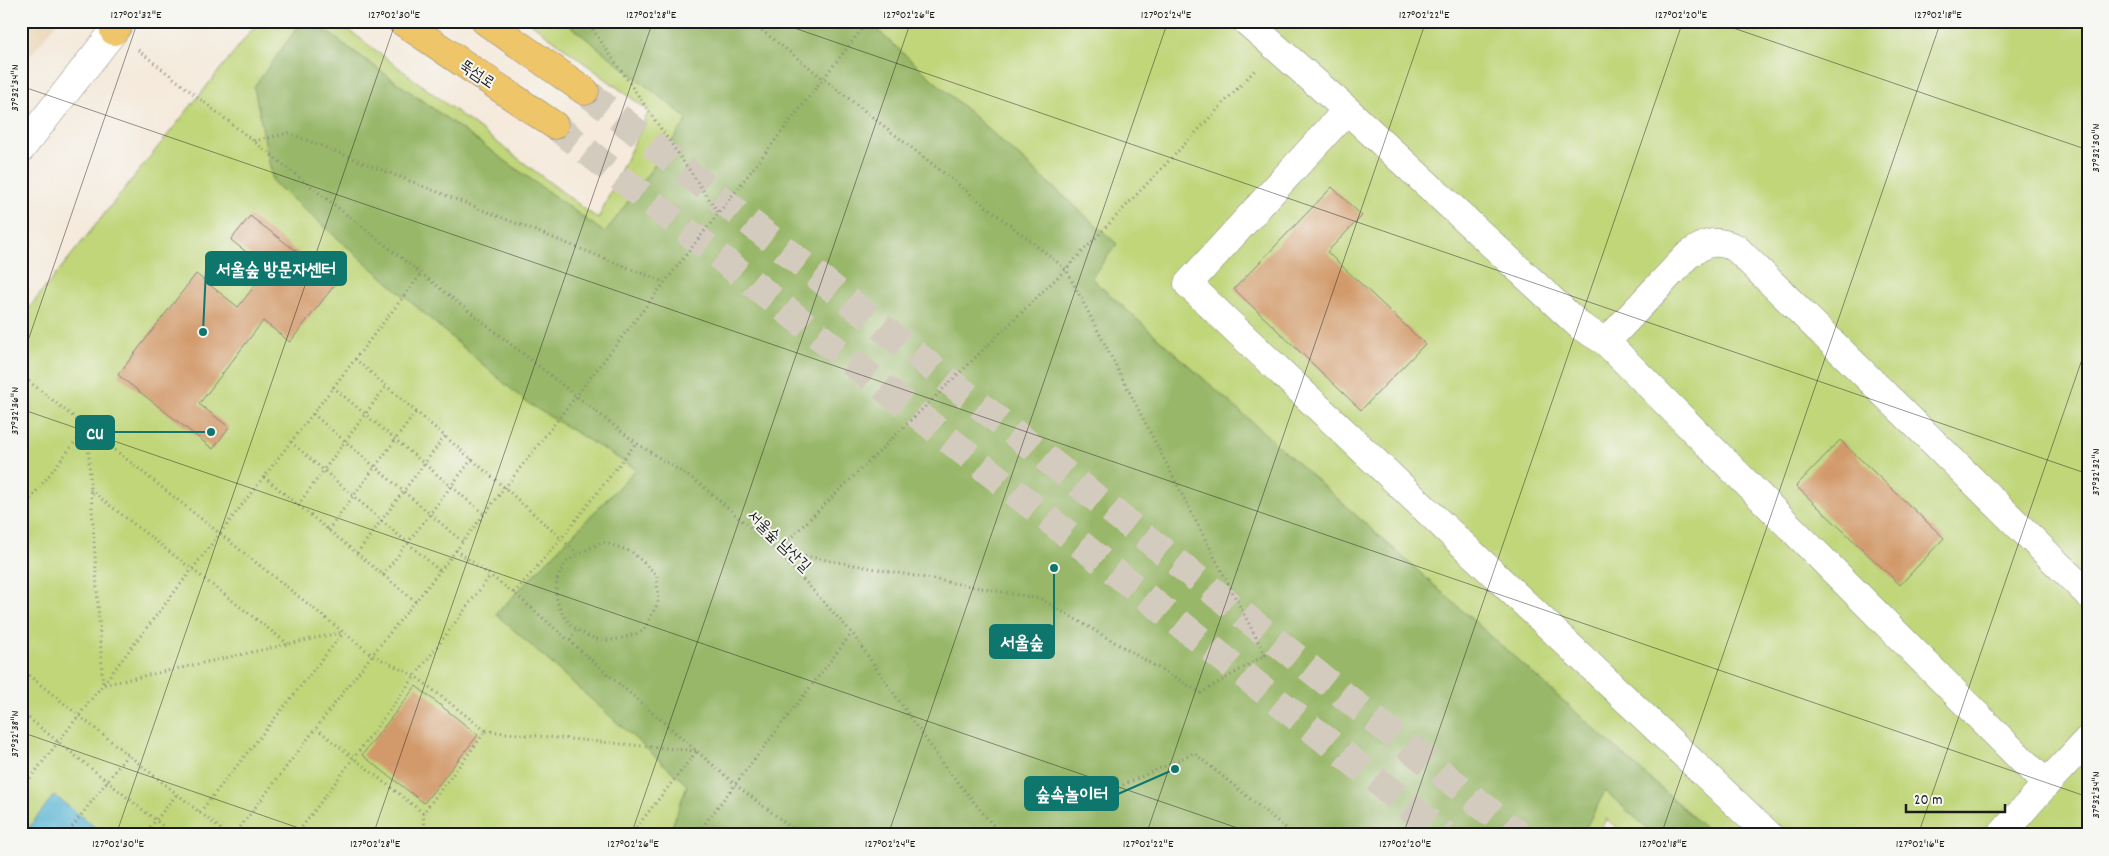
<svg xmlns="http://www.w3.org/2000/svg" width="2109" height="856" font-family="Dekko,'Poor Story',sans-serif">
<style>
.built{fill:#ebd8ba}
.green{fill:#c0d679;stroke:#6e794a}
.forest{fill:#98b769;stroke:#5a6a42}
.water{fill:#55b4d4;stroke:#386878}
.building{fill:#d29a6a}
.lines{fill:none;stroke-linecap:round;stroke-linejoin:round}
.major-tunnel{stroke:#d4cbbf;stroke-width:28;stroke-dasharray:28 14;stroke-linecap:butt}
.minor-casing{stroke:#88837c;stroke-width:29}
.major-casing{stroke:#88837c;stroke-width:29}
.path{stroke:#88837c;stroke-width:3;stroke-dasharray:1 4;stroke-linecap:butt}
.minor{stroke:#fff;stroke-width:28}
.major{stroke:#eec569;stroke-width:28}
.ticks{fill:none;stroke:#1c1c1c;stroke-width:1;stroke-opacity:0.45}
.labels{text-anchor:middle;stroke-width:4;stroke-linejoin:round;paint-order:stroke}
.street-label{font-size:16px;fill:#1c1c1c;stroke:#f6f6f2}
.leader{fill:none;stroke:#0f766e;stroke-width:2}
.callout-dot{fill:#0f766e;stroke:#f6f6f2;stroke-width:2}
.callout{fill:#0f766e;stroke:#0f766e;stroke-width:2}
.callout-label{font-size:18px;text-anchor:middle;font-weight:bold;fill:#fff}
.neatline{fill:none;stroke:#1c1c1c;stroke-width:2}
.ticks-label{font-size:12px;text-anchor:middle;fill:#1c1c1c}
</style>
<rect width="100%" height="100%" fill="#f6f6f2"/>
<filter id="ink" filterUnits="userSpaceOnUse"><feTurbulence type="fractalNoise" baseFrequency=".02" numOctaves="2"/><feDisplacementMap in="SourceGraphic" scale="10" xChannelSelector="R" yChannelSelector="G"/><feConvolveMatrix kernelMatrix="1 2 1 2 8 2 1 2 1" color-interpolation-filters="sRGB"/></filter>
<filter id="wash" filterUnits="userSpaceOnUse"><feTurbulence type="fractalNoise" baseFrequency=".0096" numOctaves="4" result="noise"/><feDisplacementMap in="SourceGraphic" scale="20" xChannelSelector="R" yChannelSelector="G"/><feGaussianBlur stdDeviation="1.12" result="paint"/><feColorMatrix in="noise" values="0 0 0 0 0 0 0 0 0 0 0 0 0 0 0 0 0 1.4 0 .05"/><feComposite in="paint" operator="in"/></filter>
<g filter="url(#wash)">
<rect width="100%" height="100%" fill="#f5eadc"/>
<polygon class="built" points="21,21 58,21 21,67"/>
<polygon class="green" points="259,21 337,21 598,219 649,111 528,21 2088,21 2088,835 1627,835 1606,819 1598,835 21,835 21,318"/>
<polygon class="forest" points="302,21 312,21 605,233 688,119 564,21 867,21 1117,244 1091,278 1713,835 1655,835 1605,791 1582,835 669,835 687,785 496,614 636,469 526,402 273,182 254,87"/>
<polygon class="water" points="54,795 105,835 23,835"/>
<g id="blocks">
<g class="building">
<polygon points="1332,187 1362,216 1327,252 1425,344 1361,410 1234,289"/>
<polygon points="250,216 337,282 290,342 263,321 199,404 229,427 213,449 118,375 196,274 238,307 268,269 231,240"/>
<polygon points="1840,440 1944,538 1900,585 1796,486"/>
<polygon points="416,686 478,735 424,803 362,755"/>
</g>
</g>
</g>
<g filter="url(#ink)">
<use href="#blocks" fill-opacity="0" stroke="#88837c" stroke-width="1"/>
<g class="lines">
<g class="major-tunnel">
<polyline points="585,91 1519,835"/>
<polyline points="554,125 1445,835"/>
</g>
<g class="minor-casing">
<g id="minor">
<polyline points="1246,21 1347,110 1580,326 1606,342 2046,784 2001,835"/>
<polyline points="1347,110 1188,284 1769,835"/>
<polyline points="21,149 114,31"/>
<path d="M1606,342L1687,256C1704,243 1715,238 1736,248L2088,594"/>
<polyline points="2046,784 2088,739"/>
</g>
</g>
<g class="major-casing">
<g id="major">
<polyline points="401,21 554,125"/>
<polyline points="485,21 585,91"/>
<polyline points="114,31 121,21"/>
</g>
</g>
<g class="path">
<polyline points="587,21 718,212"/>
<polyline points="750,21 1066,269 1265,655 1201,693 1041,599 777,551"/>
<polyline points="138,50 636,443"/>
<polyline points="254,141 289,133 664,282"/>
<path d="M355,359L505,488L578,554L603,542L632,552L657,575L658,603L643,631C629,636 613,643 597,639C566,631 544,597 563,567C566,562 573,558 578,554"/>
<polyline points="21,375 372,655 415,676 486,731 423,813 317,729"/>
<polyline points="333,387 484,514"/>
<polyline points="313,414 463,542"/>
<polyline points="87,427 103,685 343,632"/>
<polyline points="291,442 440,571"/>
<polyline points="264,477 416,602"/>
<polyline points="90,490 288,644"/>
<polyline points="298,505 386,386"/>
<polyline points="21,511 86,428"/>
<polyline points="328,530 416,412"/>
<polyline points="456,550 514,593 736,785 801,835"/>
<polyline points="778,550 1066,269 1256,69"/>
<polyline points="357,553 445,436"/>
<polyline points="383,575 472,459"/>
<polyline points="514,593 561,539 636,443 699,483 777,551 852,633 945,767 1001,835"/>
<polyline points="570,640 577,629"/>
<polyline points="21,669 228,835"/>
<polyline points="21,712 174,835"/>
<polyline points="486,731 696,751"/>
<polyline points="1123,785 1194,753 1287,829 1284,835"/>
<polyline points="21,790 421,274"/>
<polyline points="200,812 343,633"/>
<polyline points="423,813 426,835"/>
<polyline points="66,835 128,754"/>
<polyline points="144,835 177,794"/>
<polyline points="234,835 372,655 440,571 868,21"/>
<polyline points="296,835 490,576"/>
<polyline points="630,835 697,751"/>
<polyline points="696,835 852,633"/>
</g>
<use href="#minor" class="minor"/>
<use href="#major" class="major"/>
</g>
</g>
<path class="ticks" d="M774,21L2088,474M1713,21L2088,150M21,86L2088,797M21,361L138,21M21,409L1258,835M21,732L319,835M116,835L396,21M373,835L653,21M631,835L911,21M888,835L1168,21M1146,835L1426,21M1403,835L1683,21M1661,835L1941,21M1918,835L2088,342"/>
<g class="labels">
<g class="street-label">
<text transform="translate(478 73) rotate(34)" y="6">뚝섬로</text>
<text transform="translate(780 540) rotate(44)" y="6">서울숲 남산길</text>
</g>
</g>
<path class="leader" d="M203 332L206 269M211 432L114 432M1054 568L1054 641M1175 769L1118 794"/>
<g class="callout-dot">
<circle cx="203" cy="332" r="5"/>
<circle cx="211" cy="432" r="5"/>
<circle cx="1054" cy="568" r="5"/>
<circle cx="1175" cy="769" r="5"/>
</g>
<g class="callout">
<rect x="206" y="252" width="140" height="33" rx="5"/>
<rect x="76" y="416" width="38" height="33" rx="5"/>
<rect x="990" y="625" width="64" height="33" rx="5"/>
<rect x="1025" y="777" width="93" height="33" rx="5"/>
</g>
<g class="callout-label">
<text x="276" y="275">서울숲 방문자센터</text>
<text x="95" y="439">CU</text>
<text x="1022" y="648">서울숲</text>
<text x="1072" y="800">숲속놀이터</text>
</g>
<rect width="2109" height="856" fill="none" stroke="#f6f6f2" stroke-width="55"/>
<path d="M1906 804v8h99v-8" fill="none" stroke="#1c1c1c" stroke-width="2.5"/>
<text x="1914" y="804" font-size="15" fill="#1c1c1c" stroke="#f6f6f2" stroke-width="4" paint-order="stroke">20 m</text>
<rect x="28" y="28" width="2054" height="800" class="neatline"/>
<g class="ticks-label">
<text x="136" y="18">127°02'32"E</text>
<text x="394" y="18">127°02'30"E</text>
<text x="651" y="18">127°02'28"E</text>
<text x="909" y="18">127°02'26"E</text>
<text x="1166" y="18">127°02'24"E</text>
<text x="1424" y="18">127°02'22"E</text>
<text x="1681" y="18">127°02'20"E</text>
<text x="1938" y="18">127°02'18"E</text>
<text transform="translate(14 88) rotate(-90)" y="4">37°32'34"N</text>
<text transform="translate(2095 148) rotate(-90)" y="4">37°32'30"N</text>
<text transform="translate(14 411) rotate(-90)" y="4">37°32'36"N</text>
<text transform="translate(2095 472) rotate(-90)" y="4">37°32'32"N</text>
<text transform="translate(14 734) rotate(-90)" y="4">37°32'38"N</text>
<text transform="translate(2095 795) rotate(-90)" y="4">37°32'34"N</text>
<text x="118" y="847">127°02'30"E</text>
<text x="375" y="847">127°02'28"E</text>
<text x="633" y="847">127°02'26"E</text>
<text x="890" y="847">127°02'24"E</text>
<text x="1148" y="847">127°02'22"E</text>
<text x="1405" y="847">127°02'20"E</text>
<text x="1663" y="847">127°02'18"E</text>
<text x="1920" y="847">127°02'16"E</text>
</g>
</svg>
